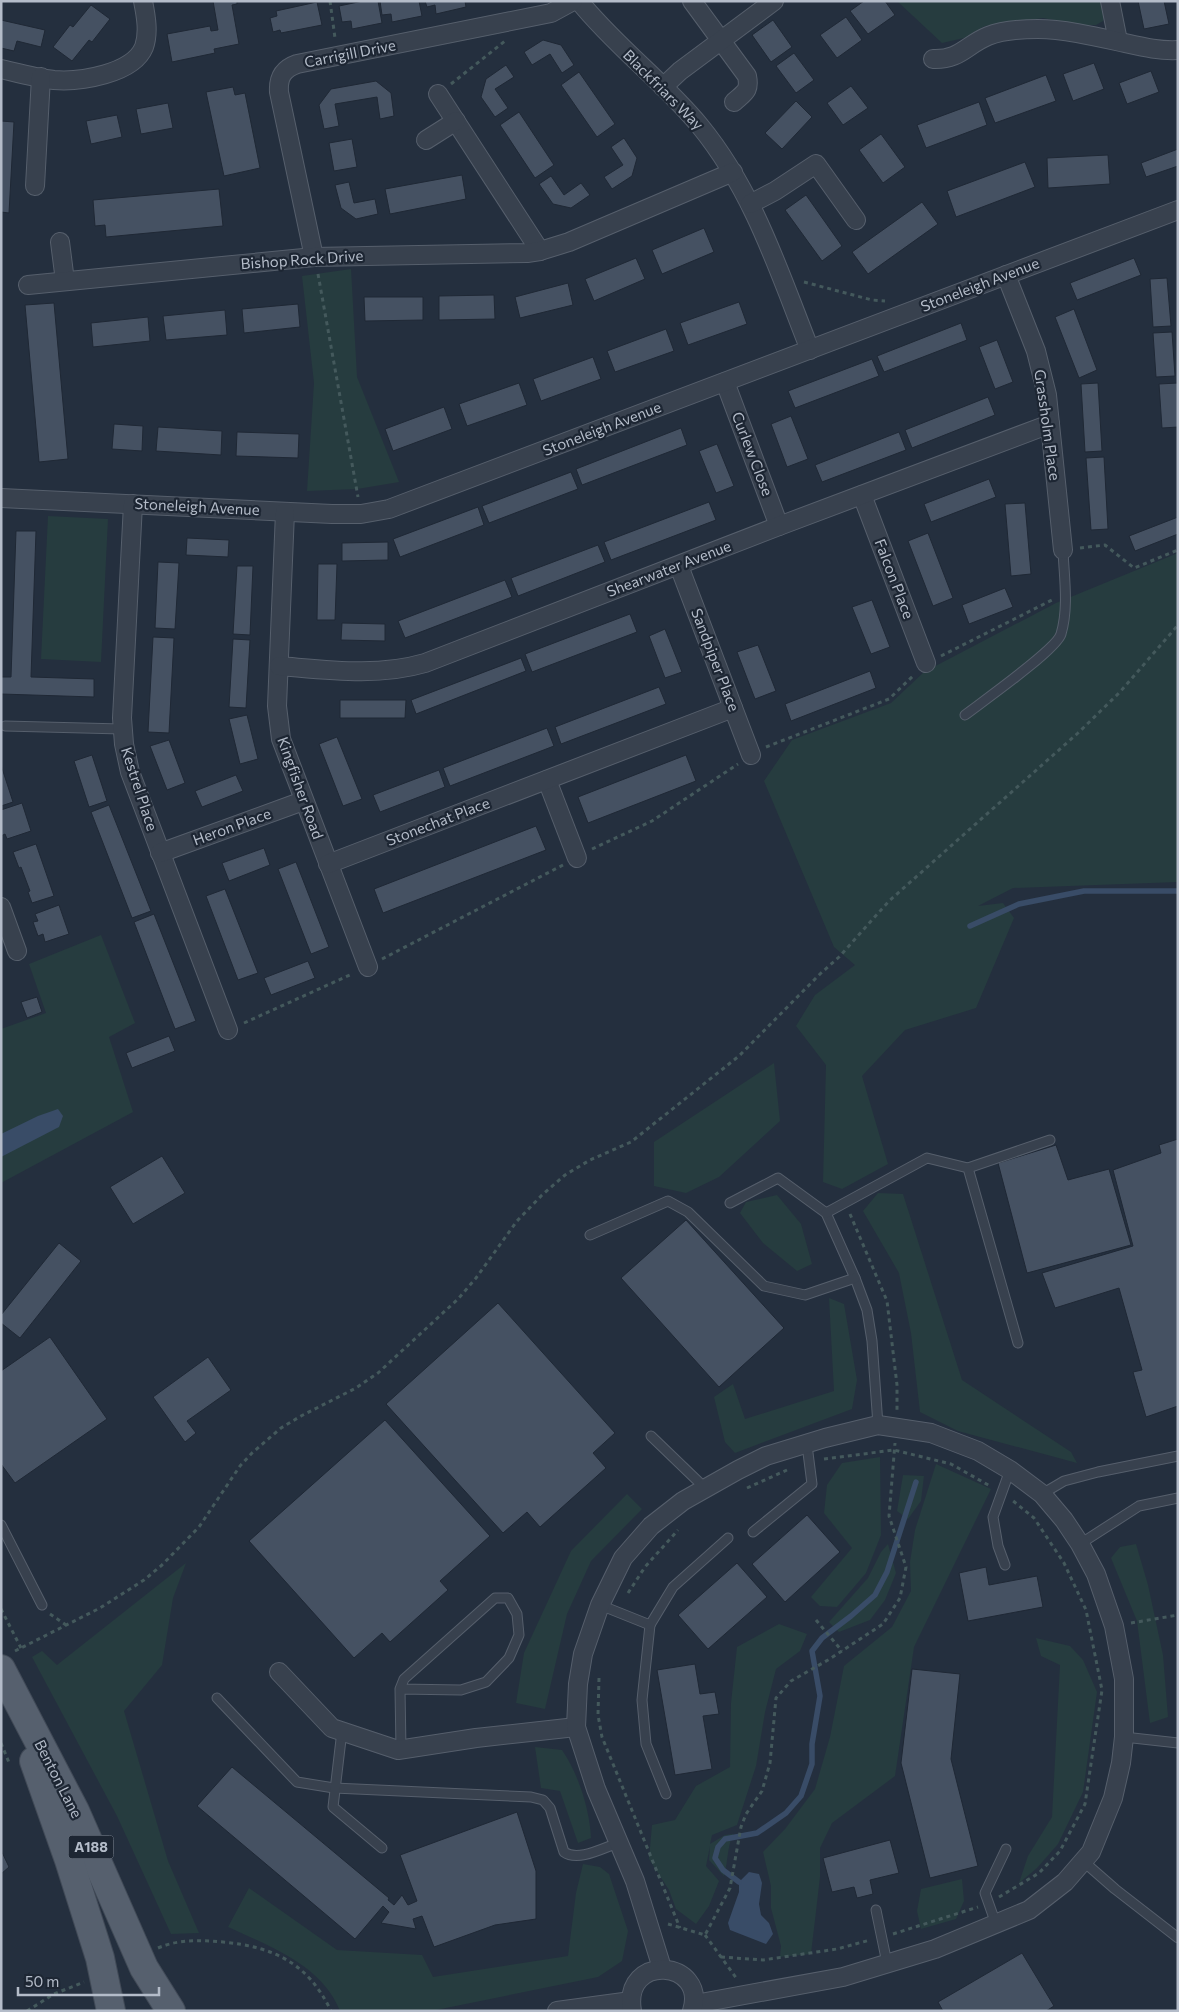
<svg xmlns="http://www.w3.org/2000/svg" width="1179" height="2012" font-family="Commissioner,sans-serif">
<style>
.green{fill:#263c3f}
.water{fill:#394c67}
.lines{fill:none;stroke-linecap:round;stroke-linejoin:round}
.stream{stroke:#394c67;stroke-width:5.5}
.building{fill:#455162;stroke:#1f2835}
.lane-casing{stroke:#565f6c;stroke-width:11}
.street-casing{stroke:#565f6c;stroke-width:20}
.primary-casing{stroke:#414a57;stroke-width:30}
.path{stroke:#44595c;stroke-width:3;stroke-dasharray:4 4;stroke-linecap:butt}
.lane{stroke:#38414e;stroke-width:9}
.street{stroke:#38414e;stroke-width:18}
.primary{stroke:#56606e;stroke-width:28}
.labels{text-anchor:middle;stroke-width:4.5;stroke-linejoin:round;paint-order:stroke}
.shield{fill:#1d2633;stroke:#878f9c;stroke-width:1}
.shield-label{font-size:14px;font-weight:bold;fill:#b4bcc9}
.street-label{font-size:15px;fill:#b4bcc9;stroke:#1d2633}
</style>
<rect width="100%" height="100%" fill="#242f3e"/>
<g class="green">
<polygon points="897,1 1103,1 1105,13 1103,21 1096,25 1080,25 1043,18 985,26 964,38 942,43"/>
<polygon points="351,269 357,377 399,482 357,489 307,491 314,383 302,276"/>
<polygon points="48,516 108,519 101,662 41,659"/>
<polygon points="1178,553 1178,882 1013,888 978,906 1003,903 1014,918 976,1008 905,1030 862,1076 888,1164 842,1189 823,1182 826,1065 796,1026 815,995 855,965 834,947 764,781 792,740 891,703 924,672 1056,603"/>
<polygon points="101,935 135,1023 109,1037 133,1112 1,1183 1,1029 46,1013 29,964"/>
<polygon points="774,1063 780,1121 719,1177 686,1193 654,1186 654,1142"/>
<polygon points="878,1193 903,1194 962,1380 1071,1452 1077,1463 958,1431 920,1412 911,1333 899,1273 863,1211"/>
<polygon points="777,1195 801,1224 812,1264 797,1271 763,1243 740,1213 746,1202"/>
<polygon points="829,1298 844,1304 857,1380 852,1409 735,1453 725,1442 714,1397 733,1384 745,1419 834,1391"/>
<polygon points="880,1457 881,1535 866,1573 837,1607 820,1606 811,1597 852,1548 824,1513 827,1485 842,1463"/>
<polygon points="936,1464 991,1489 914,1647 895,1776 832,1823 820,1848 820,1877 811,1954 780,1957 781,1946 771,1908 771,1886 763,1852 785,1829 815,1789 830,1737 844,1666 892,1627 911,1591 910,1562 915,1530"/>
<polygon points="903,1475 924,1476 921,1501 908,1519 897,1511"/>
<polygon points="627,1494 642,1509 591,1561 567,1614 545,1709 516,1703 524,1653 571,1551"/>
<polygon points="888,1544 896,1573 885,1600 870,1620 839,1632 829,1622 868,1578 881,1552"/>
<polygon points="1136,1544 1148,1585 1163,1655 1168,1717 1150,1723 1137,1621 1111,1558 1120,1547"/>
<polygon points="186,1563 173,1598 162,1665 124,1711 168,1861 199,1933 171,1934 117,1816 32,1657 42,1651 57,1665"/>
<path d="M779,1624L807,1634L800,1651L776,1669L765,1712L756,1766L737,1825L712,1835L710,1844L725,1835L733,1834C727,1848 728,1862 724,1876L709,1860L710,1846L706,1866L719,1881L709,1906L696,1924L676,1909L669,1890L649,1859L652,1825L675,1820L696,1786L730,1767L731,1703L737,1647Z"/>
<polygon points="1036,1638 1070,1646 1083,1660 1097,1692 1083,1792 1058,1844 1037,1868 1019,1883 1028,1856 1052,1817 1060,1665 1041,1656"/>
<path d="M535,1747L562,1750C578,1773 590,1810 591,1838L578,1843L560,1791L541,1788Z"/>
<path d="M583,1864L600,1867L609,1874L628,1931L622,1961L598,1977L431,2011H340C322,1965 269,1946 228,1927L249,1888L337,1950L422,1955L433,1977L568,1956L576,1893Z"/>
<polygon points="962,1879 964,1901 956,1919 921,1929 917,1911 921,1889"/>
</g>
<g class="water">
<polygon points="58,1109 63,1116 59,1127 1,1157 1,1134 38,1116"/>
<polygon points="749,1872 759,1874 762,1883 759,1904 761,1915 769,1923 773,1934 766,1944 730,1930 728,1923 739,1892 739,1882"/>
</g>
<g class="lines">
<g class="stream">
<polyline points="970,926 1019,904 1084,891 1178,891"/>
<polyline points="739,1882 723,1870 715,1858 718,1847 725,1839 757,1833 786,1813 801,1796 812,1764 812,1744 820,1696 812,1651 822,1638 851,1616 875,1595 887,1572 916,1482"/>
</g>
</g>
<g class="building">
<polygon points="213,1 237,1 237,4 232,5 239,44 214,49 215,53 172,62 167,34 210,26 211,31 218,30"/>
<polygon points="363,1 378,1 382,23 352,29 351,21 342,22 339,6"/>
<polygon points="380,1 419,1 422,16 392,22 391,14 382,15"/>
<polygon points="425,1 465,1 466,7 436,14 435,5 427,7"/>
<polygon points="864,1 885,1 895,15 868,34 850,11"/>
<polygon points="1138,1 1164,1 1169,24 1144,29"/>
<polygon points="317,2 322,25 281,33 280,30 273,32 270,18 277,16 276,11"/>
<polygon points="91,5 110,19 92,42 89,40 72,61 53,47 70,25 73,27"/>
<polygon points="846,17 862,40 837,58 820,35"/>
<polygon points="1,20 45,30 41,47 17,41 14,51 1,48"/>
<polygon points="773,20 792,47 771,62 752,35"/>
<polygon points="543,40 561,45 574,65 562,73 550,54 532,65 524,52"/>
<polygon points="794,53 814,80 796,93 776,66"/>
<polygon points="1094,63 1104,89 1073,101 1063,74"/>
<polygon points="506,65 514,77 495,89 508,108 495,117 481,97 486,79"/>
<polygon points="1151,71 1159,92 1127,104 1119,83"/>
<polygon points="579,72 615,124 597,137 561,85"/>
<polygon points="1046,75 1056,101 995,123 985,98"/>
<polygon points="376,81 391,93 394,116 380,119 377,97 335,104 339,126 324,129 319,105 331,89"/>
<polygon points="851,86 868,108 843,125 827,103"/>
<polygon points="233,87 235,95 245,93 260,168 224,176 206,92"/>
<polygon points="796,101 812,117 782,149 765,133"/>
<polygon points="979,102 987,125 926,148 917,125"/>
<polygon points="168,103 173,128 141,134 136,109"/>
<polygon points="519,112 554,165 535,178 500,125"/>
<polygon points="117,115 122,137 91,144 86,121"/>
<polygon points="1,121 14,122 9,213 1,212"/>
<polygon points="881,134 905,167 883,183 859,150"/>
<polygon points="624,138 637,158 632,176 612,189 604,177 623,165 611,147"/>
<polygon points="352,139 357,167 334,171 329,143"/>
<polygon points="1178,149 1178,166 1146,177 1141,163"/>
<polygon points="1108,155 1110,184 1048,188 1047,158"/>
<polygon points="1025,162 1035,187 956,217 947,191"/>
<polygon points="462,175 466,199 390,214 385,189"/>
<polygon points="551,176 564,195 581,183 590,195 571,208 553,204 539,184"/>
<polygon points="349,182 354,203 375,199 378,214 356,219 341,208 335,185"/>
<polygon points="219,189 223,226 106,237 105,225 95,226 93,200"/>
<polygon points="806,195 842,246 822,261 785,210"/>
<polygon points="922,202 938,224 868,274 852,252"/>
<polygon points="704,228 714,252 662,274 652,250"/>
<polygon points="636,258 645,279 594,301 585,279"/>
<polygon points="1134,258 1141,275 1077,300 1070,283"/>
<polygon points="1167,278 1171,326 1153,327 1150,279"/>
<polygon points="568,283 573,305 520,318 515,297"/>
<polygon points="494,295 495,319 439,320 439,296"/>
<polygon points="364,297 423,297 423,320 365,321"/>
<polygon points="739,302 747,324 688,345 680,323"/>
<polygon points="54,303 68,459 39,462 25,305"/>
<polygon points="298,304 300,327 244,333 242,309"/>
<polygon points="1074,309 1097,370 1079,378 1055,317"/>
<polygon points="225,310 227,335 166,340 163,316"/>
<polygon points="148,317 150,341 93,347 91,323"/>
<polygon points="961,323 967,340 884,372 877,356"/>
<polygon points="666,329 674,351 615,372 607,351"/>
<polygon points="1172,332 1175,376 1156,377 1153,333"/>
<polygon points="997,340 1013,382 995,389 979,347"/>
<polygon points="593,357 601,379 541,401 533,379"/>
<polygon points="872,359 879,376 795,408 788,391"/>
<polygon points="519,383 527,405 467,426 459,404"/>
<polygon points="1098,383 1102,451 1085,452 1081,384"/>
<polygon points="1178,383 1178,427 1162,428 1159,384"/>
<polygon points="988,397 995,415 912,448 905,430"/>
<polygon points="444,407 452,429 393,451 385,429"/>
<polygon points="791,416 808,459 787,467 771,424"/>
<polygon points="114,424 143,426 142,451 112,449"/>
<polygon points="158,427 222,431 221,455 156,451"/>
<polygon points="681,428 687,445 582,485 576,469"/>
<polygon points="237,432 299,434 298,458 236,456"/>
<polygon points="899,432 906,450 822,482 815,465"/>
<polygon points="717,444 734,486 716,493 699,451"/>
<polygon points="1104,457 1108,529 1091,530 1086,458"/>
<polygon points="571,472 578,489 489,523 482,506"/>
<polygon points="989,479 996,497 931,522 924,504"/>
<polygon points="709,502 716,520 611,560 604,542"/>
<polygon points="1025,503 1031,574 1011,576 1005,504"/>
<polygon points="478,507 484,525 400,557 393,539"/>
<polygon points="1178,517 1178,534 1135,551 1129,536"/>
<polygon points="16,531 36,531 31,677 94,679 94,697 1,694 1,677 11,677"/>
<polygon points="928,533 953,598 933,606 908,541"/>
<polygon points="187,538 229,540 228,557 186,555"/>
<polygon points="388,542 388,560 342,561 342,543"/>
<polygon points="598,545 605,562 518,596 511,578"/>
<polygon points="158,562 179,563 175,629 155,628"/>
<polygon points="318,564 337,564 335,620 317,620"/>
<polygon points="237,566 253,566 250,635 233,634"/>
<polygon points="505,580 512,597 405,638 398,621"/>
<polygon points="1005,588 1013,607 969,624 962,605"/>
<polygon points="872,600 890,647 871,654 852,607"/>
<polygon points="630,614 637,632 532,672 525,654"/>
<polygon points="342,623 385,624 385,641 341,640"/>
<polygon points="665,629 682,672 665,678 649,636"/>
<polygon points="153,637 174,638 169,733 148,732"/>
<polygon points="233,639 250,640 246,708 229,707"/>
<polygon points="758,645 776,691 755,699 737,652"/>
<polygon points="521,658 526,671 416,714 411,700"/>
<polygon points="870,671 876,688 791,721 785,704"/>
<polygon points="659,687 666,704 561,744 555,727"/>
<polygon points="340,700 406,700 405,718 340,718"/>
<polygon points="247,715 258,759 240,764 229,719"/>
<polygon points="547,728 554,746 450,786 443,768"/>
<polygon points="337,737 362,799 343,806 319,744"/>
<polygon points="169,740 185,783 167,790 150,746"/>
<polygon points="92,755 107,801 89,807 74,761"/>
<polygon points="686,755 696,781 588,823 578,797"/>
<polygon points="1,765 13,802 1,806"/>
<polygon points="439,770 445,787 380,812 373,795"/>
<polygon points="236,775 243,791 202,807 195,791"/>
<polygon points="22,803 31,831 7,839 5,834 1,836 1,810"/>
<polygon points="109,805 151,911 132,918 91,812"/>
<polygon points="536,826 546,850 383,913 374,889"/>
<polygon points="36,844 54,896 32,903 28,892 30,891 21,867 19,868 13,852"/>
<polygon points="264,848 270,865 229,881 222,863"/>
<polygon points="296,862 329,947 311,954 278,869"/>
<polygon points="225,889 258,973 238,980 206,896"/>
<polygon points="59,905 69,934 45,942 43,934 38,936 33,922 38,921 35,914"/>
<polygon points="154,914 196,1021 175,1029 134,922"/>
<polygon points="308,961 315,978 271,995 264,978"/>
<polygon points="37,997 42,1012 27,1018 21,1002"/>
<polygon points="169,1036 175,1051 132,1068 126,1053"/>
<polygon points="1178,1139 1178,1406 1146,1417 1133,1372 1142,1370 1119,1288 1055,1308 1042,1273 1133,1246 1113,1170 1161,1153 1159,1145"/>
<polygon points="1056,1145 1068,1180 1109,1169 1131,1245 1027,1273 998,1163"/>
<polygon points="162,1156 185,1193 133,1224 110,1187"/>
<polygon points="686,1220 784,1328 719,1387 621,1278"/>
<polygon points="59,1243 81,1261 20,1338 1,1323 1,1315"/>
<polygon points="498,1303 615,1433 593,1453 606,1468 540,1527 527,1512 503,1533 386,1404"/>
<polygon points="50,1337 107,1419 15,1483 1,1464 1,1371"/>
<polygon points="208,1357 231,1390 187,1421 196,1433 185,1442 153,1397"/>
<polygon points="385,1420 490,1536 440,1581 448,1590 390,1642 382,1633 354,1658 249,1541"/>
<polygon points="807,1515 840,1552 785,1602 752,1564"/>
<polygon points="737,1563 767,1597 708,1649 678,1615"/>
<polygon points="986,1567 989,1585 1037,1576 1043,1607 968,1621 959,1573"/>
<polygon points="695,1664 700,1694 715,1692 719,1714 703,1716 712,1769 675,1775 657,1670"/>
<polygon points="912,1669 960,1674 951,1759 978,1866 930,1878 901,1763"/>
<polygon points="232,1767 389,1898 388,1900 394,1905 402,1895 408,1905 417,1901 400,1855 517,1812 536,1871 536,1919 495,1925 434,1947 422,1916 413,1919 416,1929 381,1923 389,1912 383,1906 355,1939 197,1806"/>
<polygon points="890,1840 899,1873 870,1880 873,1894 857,1898 854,1887 832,1892 823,1858"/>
<polygon points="1,1850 9,1867 1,1874"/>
<polygon points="1022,1953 1054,2006 1046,2011 943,2011 938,2002"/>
</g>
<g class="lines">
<g class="lane-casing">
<g id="lane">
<path d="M965,715C982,702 1057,649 1061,634C1069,607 1064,577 1063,550"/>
<polyline points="5,726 122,729"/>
<polyline points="968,1168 1050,1140"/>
<polyline points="730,1203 778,1178 826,1213 855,1278 867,1310 872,1341 878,1425"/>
<polyline points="826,1213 927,1158 968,1168 1018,1343"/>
<polyline points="590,1235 668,1201 688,1212 764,1286 805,1295 855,1278"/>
<polyline points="651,1436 705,1488"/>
<polyline points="1042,1494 1064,1481 1098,1472 1178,1456"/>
<polyline points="1,1525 42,1605"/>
<polyline points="753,1532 812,1484 807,1445"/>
<polyline points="1080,1544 1139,1506 1178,1498"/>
<polyline points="1005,1565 998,1546 993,1517 1010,1470"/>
<polyline points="600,1605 650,1625 642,1700 646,1744 666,1794"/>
<polyline points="650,1625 673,1587 728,1538"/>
<polyline points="400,1689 461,1690 486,1682 509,1658 519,1635 517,1614 508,1598 495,1598 404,1679 400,1689 401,1749"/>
<path d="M217,1698L297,1782L334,1788L531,1797L543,1800L550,1808L564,1852C578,1862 603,1848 618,1843"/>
<polyline points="342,1731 333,1807 382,1848"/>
<polyline points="1124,1737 1178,1743"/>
<polyline points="1083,1861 1115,1889 1178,1938"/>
<polyline points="876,1910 887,1963"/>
<polyline points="996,1924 985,1893 1006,1849"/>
</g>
</g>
<g class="street-casing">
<g id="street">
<path d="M579,1C616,47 663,81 700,126C754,192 779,272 810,350"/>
<path d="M692,1L747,76C750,91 745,92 734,102"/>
<polyline points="1110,1 1118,41"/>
<path d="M933,59C960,60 966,45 988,36C1003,30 1022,29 1038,29C1065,29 1098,37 1125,43C1143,47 1160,51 1178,50"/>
<path d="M1,69C18,73 36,78 54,80C80,82 133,74 144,47C149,33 146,16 143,1"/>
<polyline points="663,87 680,71 774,1"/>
<polyline points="438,94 540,251"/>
<polyline points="426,140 456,121"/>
<polyline points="35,186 41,77"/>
<polyline points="750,204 775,191 816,164 856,220"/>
<polyline points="60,242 65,281"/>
<path d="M314,257L279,92C278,77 283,69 297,64L551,13L573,1"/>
<polyline points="1006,275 1036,351 1047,395 1063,550"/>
<polyline points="28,285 314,257 527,253 540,251 569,242 733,172"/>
<polyline points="725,382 779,526"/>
<polyline points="862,495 926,663"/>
<polyline points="1,498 332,514 361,514 389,509 1178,210"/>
<polyline points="133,504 122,718 124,744 130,772 228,1030"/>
<polyline points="285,512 277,706 281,739 368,967"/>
<polyline points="679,566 751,755"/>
<path d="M279,666C328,670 377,677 425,663L779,526L1050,424"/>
<polyline points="547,780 577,858"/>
<polyline points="160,853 303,801"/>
<polyline points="328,864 733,708"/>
<polyline points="1,907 17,951"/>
<polyline points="279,1672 332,1728 398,1750 476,1738 576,1727"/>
<polyline points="662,1968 635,1881 596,1789 576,1727 578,1684 583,1654 600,1605 623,1558 651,1526 683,1501 738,1470 766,1456 825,1438 878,1425 931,1433 978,1451 1010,1470 1042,1494 1064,1520 1080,1544 1096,1574 1114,1626 1124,1679 1124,1737 1121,1763 1113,1798 1091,1852 1065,1882 1029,1910 935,1949 843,1977 695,2004"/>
<polyline points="557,2011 631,2001"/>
<path d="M632,2011C622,1952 708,1960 692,2011"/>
</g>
</g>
<g class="primary-casing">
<g id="primary">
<polyline points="1,1669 75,1811 144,1968 171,2011"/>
<polyline points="34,1761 69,1860 100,1958 111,2011"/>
</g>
</g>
<g class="path">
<polyline points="330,1 335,38"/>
<polyline points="451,84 505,41"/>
<polyline points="318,274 358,497"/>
<polyline points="804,282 872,300 885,301"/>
<polyline points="1080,548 1105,545 1134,568 1178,550"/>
<polyline points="941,656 1052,600"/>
<polyline points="766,747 889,699 914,675"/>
<polyline points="592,849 652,821 738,764"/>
<polyline points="382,959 563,865"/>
<polyline points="244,1023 352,974"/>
<polyline points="850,1214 887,1301 897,1385 897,1410"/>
<polyline points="824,1459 894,1450 951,1464 990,1486"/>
<polyline points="747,1488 787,1470"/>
<polyline points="628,1593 645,1567 678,1530"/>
<polyline points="1,1609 21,1648"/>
<polyline points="50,1614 66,1625"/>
<polyline points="816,1620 842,1651"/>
<polyline points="1131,1623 1178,1615"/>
<polyline points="15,1651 100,1608 144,1580 162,1565 199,1527 240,1466 252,1453 281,1428 301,1416 356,1388 378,1373 458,1299 476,1278 517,1221 542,1195 565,1175 590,1160 631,1142 739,1056 820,974 839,957 889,901 1078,733 1120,692 1178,625"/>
<polyline points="599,1678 598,1715 602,1737 680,1928"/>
<polyline points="1,1743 10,1765"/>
<polyline points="999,1897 1039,1873 1060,1851 1085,1804 1102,1690 1086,1610 1064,1563 1034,1518 1012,1500"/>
<polyline points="668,1924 705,1935 730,1888 741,1827 746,1814 762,1791 770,1763 776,1698 791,1681 828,1660 883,1624 900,1598 906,1567 889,1516 895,1443"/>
<polyline points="893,1934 978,1907"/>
<polyline points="705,1935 737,1979"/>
<path d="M158,1948C179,1939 201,1940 223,1942C274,1947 308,1963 331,2011"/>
<polyline points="721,1957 763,1960 837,1949 870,1940"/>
<polyline points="27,2011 54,1994 84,1982"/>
</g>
<use href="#lane" class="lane"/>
<use href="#street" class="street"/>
<use href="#primary" class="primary"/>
</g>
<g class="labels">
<rect class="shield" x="68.5" y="1835.5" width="45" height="23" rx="4"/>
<g class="shield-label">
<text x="91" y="1852">A188</text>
</g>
<g class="street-label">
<text transform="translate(350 54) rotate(-11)" y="5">Carrigill Drive</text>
<text transform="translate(663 90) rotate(45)" y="5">Blackfriars Way</text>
<text transform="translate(302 260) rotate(-4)" y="5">Bishop Rock Drive</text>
<text transform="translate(980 285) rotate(-21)" y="5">Stoneleigh Avenue</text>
<text transform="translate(1047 425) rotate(82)" y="5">Grassholm Place</text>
<text transform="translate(602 429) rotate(-21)" y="5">Stoneleigh Avenue</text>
<text transform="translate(752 454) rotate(69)" y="5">Curlew Close</text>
<text transform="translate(197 507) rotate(3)" y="5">Stoneleigh Avenue</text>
<text transform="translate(669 569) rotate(-21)" y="5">Shearwater Avenue</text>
<text transform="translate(894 579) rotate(69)" y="5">Falcon Place</text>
<text transform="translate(715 660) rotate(69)" y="5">Sandpiper Place</text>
<text transform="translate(300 788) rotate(70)" y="5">Kingfisher Road</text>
<text transform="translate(139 789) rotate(72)" y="5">Kestrel Place</text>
<text transform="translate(438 822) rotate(-21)" y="5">Stonechat Place</text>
<text transform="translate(232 827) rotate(-20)" y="5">Heron Place</text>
<text transform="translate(58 1779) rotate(63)" y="5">Benton Lane</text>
</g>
</g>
<rect width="1179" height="2012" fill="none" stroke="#b4bcc9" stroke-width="5"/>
<path d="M18 1987v8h141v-8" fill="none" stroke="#b4bcc9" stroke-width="2.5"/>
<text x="25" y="1987" font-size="15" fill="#b4bcc9" stroke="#1d2633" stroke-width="4" paint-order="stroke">50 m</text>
</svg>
